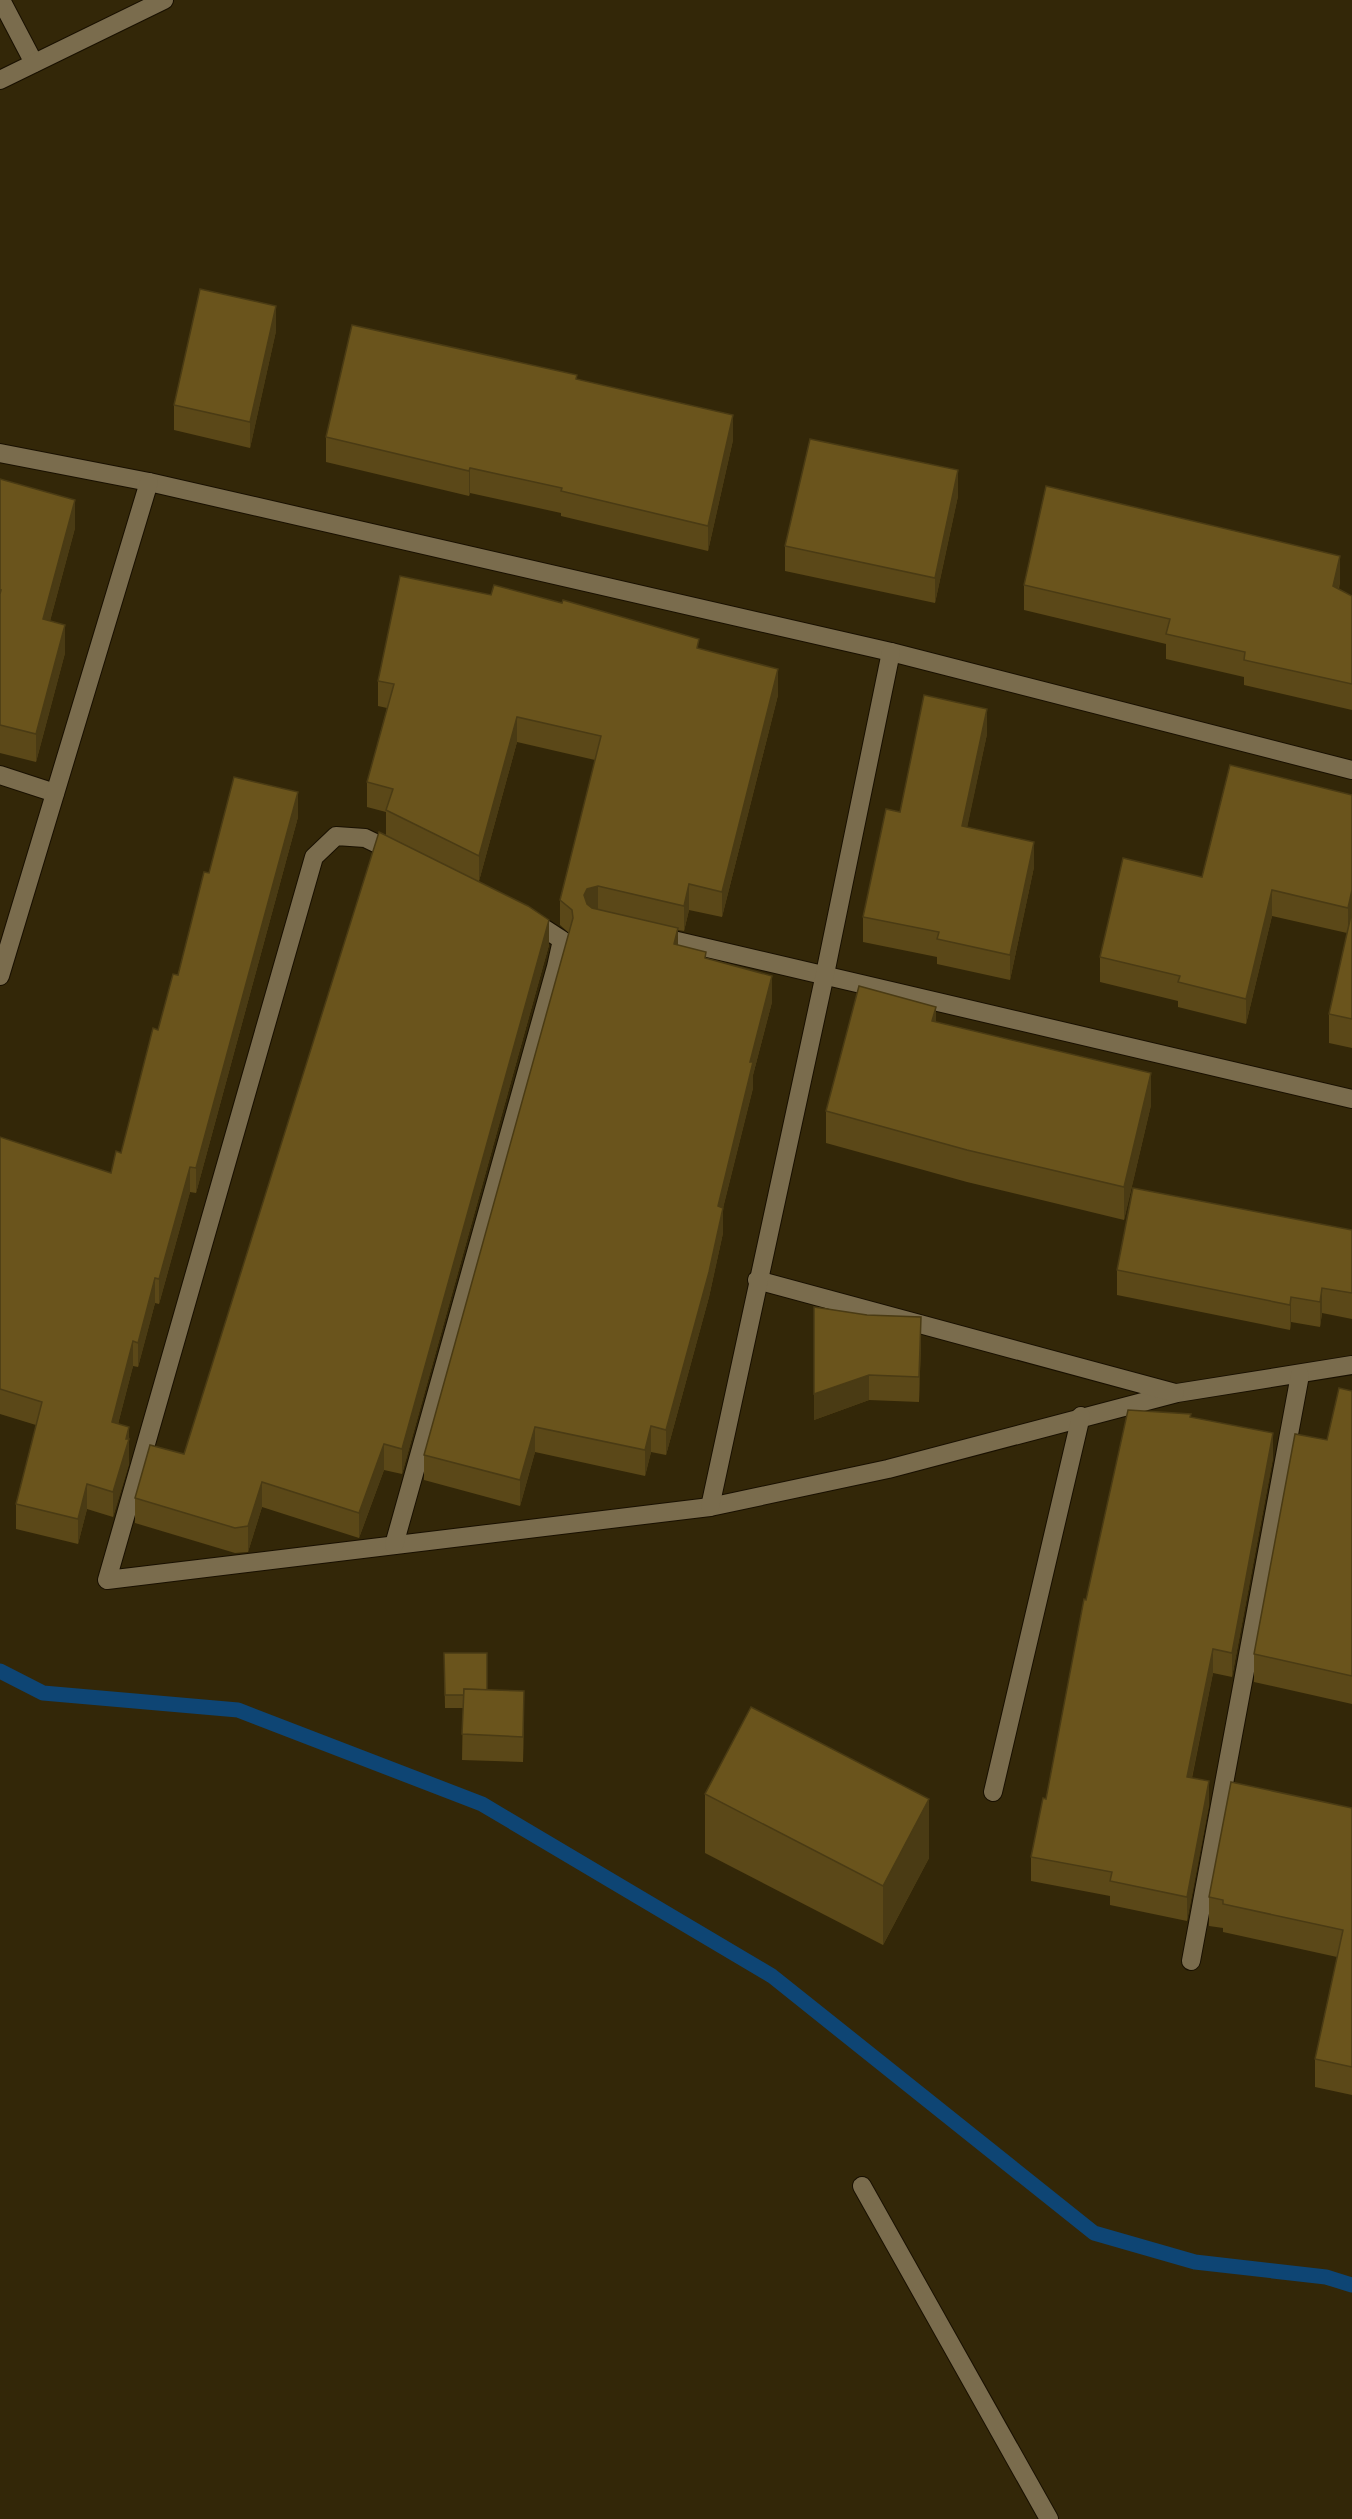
<svg xmlns="http://www.w3.org/2000/svg" width="1352" height="2519" font-family="'PT Sans Narrow',sans-serif">
<style>
.lines{fill:none;stroke-linecap:round;stroke-linejoin:round}
.stream{stroke:#0e4574;stroke-width:15}
.street-casing{stroke:#191000;stroke-width:20}
.street{stroke:#7a6c4d;stroke-width:18}
.wall{fill:#5b4818}
.shaded-wall{fill:#4a3b14}
.building{fill:#6a541c;stroke:#4a3b14;stroke-width:1.5}
</style>
<rect width="100%" height="100%" fill="#332708"/>
<g class="lines">
<polyline class="stream" points="0,1671 43,1693 238,1710 482,1804 772,1976 1094,2233 1195,2262 1326,2277 1352,2285"/>
<g class="street-casing">
<g id="street">
<polyline points="1,0 34,63"/>
<polyline points="0,80 164,0"/>
<polyline points="0,453 149,482 891,652 1352,770"/>
<polyline points="0,775 55,793"/>
<polyline points="398,854 365,838 336,836 314,857 107,1580 710,1507 888,1469 1177,1393 1352,1365"/>
<polyline points="656,936 1352,1099"/>
<polyline points="0,976 149,482"/>
<polyline points="757,1280 1175,1393"/>
<polyline points="710,1507 825,974 891,652"/>
<polyline points="394,1545 556,967 562,940 528,918"/>
<polyline points="993,1792 1081,1416"/>
<polyline points="1191,1961 1300,1375"/>
<polyline points="862,2186 1049,2519"/>
</g>
</g>
<use href="#street" class="street"/>
</g>
<g class="wall">
<polygon points="276,331 250,448 174,430 174,405"/>
<polygon points="577,379 733,440 708,551 561,516 561,513 470,493 469,496 326,462 326,437"/>
<polygon points="0,479 75,528 50,621 65,653 36,762 0,753"/>
<polygon points="958,496 935,603 785,571 785,546"/>
<polygon points="1340,581 1339,589 1352,596 1352,710 1244,685 1244,677 1166,659 1166,644 1024,610 1024,585"/>
<polygon points="699,649 778,695 722,917 689,910 684,931 678,930 678,945 706,958 772,1002 753,1075 753,1088 723,1208 723,1233 709,1297 666,1455 651,1452 645,1476 535,1452 520,1506 424,1480 424,1455 569,933 560,925 560,900 595,760 517,742 479,881 549,945 402,1474 384,1470 359,1538 262,1507 248,1552 235,1553 135,1523 135,1498 184,1454 386,836 386,812 367,807 367,782 387,708 378,706 378,681"/>
<polygon points="987,734 967,827 1034,867 1010,980 937,964 937,957 863,942 863,917 900,812"/>
<polygon points="1352,795 1352,1048 1329,1043 1329,1014 1347,933 1272,916 1246,1024 1178,1007 1178,1001 1100,982 1100,957 1202,877"/>
<polygon points="298,817 196,1193 190,1192 159,1304 155,1303 138,1367 133,1366 118,1424 129,1452 129,1464 113,1517 87,1509 78,1544 16,1529 16,1504 36,1425 0,1414 0,1137 111,1173 121,1153 158,1030 178,975 209,873"/>
<polygon points="936,1022 1151,1105 1124,1220 967,1182 826,1143 826,1111"/>
<polygon points="1352,1230 1352,1319 1322,1313 1320,1327 1291,1322 1290,1330 1117,1295 1117,1270"/>
<polygon points="814,1307 921,1342 919,1402 869,1400 814,1420"/>
<polygon points="1352,1391 1352,1704 1254,1682 1254,1654 1327,1440"/>
<polygon points="1191,1417 1273,1458 1232,1677 1213,1673 1192,1778 1209,1805 1187,1921 1110,1905 1110,1896 1031,1881 1031,1857 1046,1799 1086,1600"/>
<polygon points="444,1653 487,1690 524,1716 523,1762 462,1760 463,1708 445,1708"/>
<polygon points="705,1794 929,1858 883,1945 705,1853"/>
<polygon points="1352,1808 1352,2095 1315,2087 1315,2059 1337,1957 1223,1932 1223,1928 1209,1926 1209,1897"/>
</g>
<g class="shaded-wall">
<polygon points="276,306 276,331 250,448 250,422"/>
<polygon points="733,415 733,440 708,551 708,526"/>
<polygon points="470,468 470,493 469,496 469,471"/>
<polygon points="958,470 958,496 935,603 935,578"/>
<polygon points="75,500 75,528 43,647 43,619"/>
<polygon points="1340,556 1340,581 1333,612 1333,586"/>
<polygon points="65,625 65,653 36,762 36,734"/>
<polygon points="778,669 778,695 722,917 722,892"/>
<polygon points="987,709 987,734 962,852 962,826"/>
<polygon points="517,717 517,742 479,881 479,856"/>
<polygon points="298,792 298,817 196,1193 196,1168"/>
<polygon points="1034,842 1034,867 1010,980 1010,955"/>
<polygon points="689,884 689,910 684,931 684,906"/>
<polygon points="598,886 598,911 587,914 584,895 587,889"/>
<polygon points="1272,890 1272,916 1246,1024 1246,999"/>
<polygon points="1352,890 1352,916 1348,933 1348,908"/>
<polygon points="549,920 549,945 402,1474 402,1449"/>
<polygon points="678,928 678,953 674,944"/>
<polygon points="772,976 772,1002 753,1075 753,1088 723,1208 723,1233 709,1297 666,1455 666,1430 718,1206 750,1062"/>
<polygon points="936,1007 936,1039 932,1021"/>
<polygon points="1151,1073 1151,1105 1124,1220 1124,1187"/>
<polygon points="190,1167 190,1192 159,1304 159,1279"/>
<polygon points="155,1278 155,1303 138,1367 138,1343"/>
<polygon points="1322,1288 1322,1313 1320,1327 1320,1302"/>
<polygon points="1291,1297 1291,1322 1290,1330 1290,1305"/>
<polygon points="921,1317 921,1342 919,1402 919,1377"/>
<polygon points="133,1341 133,1366 112,1447 112,1422"/>
<polygon points="869,1375 869,1400 814,1420 814,1394"/>
<polygon points="651,1426 651,1452 645,1476 645,1450"/>
<polygon points="129,1427 129,1464 113,1517 113,1492"/>
<polygon points="535,1427 535,1452 520,1506 520,1480"/>
<polygon points="1273,1433 1273,1458 1232,1677 1232,1653"/>
<polygon points="384,1444 384,1470 359,1538 359,1513"/>
<polygon points="262,1482 262,1507 248,1552 248,1526"/>
<polygon points="87,1484 87,1509 78,1544 78,1519"/>
<polygon points="1213,1649 1213,1673 1187,1801 1187,1777"/>
<polygon points="524,1691 524,1716 523,1762 523,1737"/>
<polygon points="1209,1781 1209,1805 1187,1921 1187,1897"/>
<polygon points="929,1799 929,1858 883,1945 883,1886"/>
</g>
<g class="building">
<polygon points="200,289 276,306 250,422 174,405"/>
<polygon points="352,325 577,375 576,379 733,415 708,526 561,491 562,488 470,468 469,471 326,437"/>
<polygon points="810,439 958,470 935,578 785,546"/>
<polygon points="0,479 75,500 43,619 65,625 36,734 0,725 0,594 1,590 0,590"/>
<polygon points="1046,486 1340,556 1333,586 1352,596 1352,684 1244,660 1245,652 1166,634 1170,619 1024,585"/>
<polygon points="400,576 491,595 494,585 562,603 563,600 699,639 697,648 778,669 722,892 689,884 684,906 598,886 587,889 584,895 587,904 592,908 678,928 674,944 706,952 705,958 772,976 750,1062 753,1062 718,1206 723,1208 709,1272 666,1430 651,1426 645,1450 535,1427 520,1480 424,1455 573,918 572,910 560,900 601,736 517,717 479,856 386,810 393,789 367,782 394,684 378,681"/>
<polygon points="924,695 987,709 962,826 1034,842 1010,955 937,939 939,932 863,917 886,809 900,812"/>
<polygon points="1230,765 1352,795 1352,890 1348,908 1272,890 1246,999 1178,982 1180,976 1100,957 1123,858 1202,877"/>
<polygon points="234,777 298,792 196,1168 190,1167 159,1279 155,1278 138,1343 133,1341 112,1422 129,1427 126,1439 129,1439 113,1492 87,1484 78,1519 16,1504 42,1402 0,1389 0,1137 111,1173 116,1151 121,1153 153,1028 158,1030 173,974 178,975 204,872 209,873"/>
<polygon points="379,832 528,906 549,920 402,1449 384,1444 359,1513 262,1482 248,1526 235,1528 135,1498 150,1445 184,1454"/>
<polygon points="1352,911 1352,1019 1329,1014"/>
<polygon points="859,986 936,1007 932,1021 1151,1073 1124,1187 967,1150 826,1111"/>
<polygon points="1133,1188 1352,1230 1352,1293 1322,1288 1320,1302 1291,1297 1290,1305 1117,1270"/>
<polygon points="814,1307 867,1315 921,1317 919,1377 869,1375 814,1394"/>
<polygon points="1339,1388 1352,1391 1352,1676 1254,1654 1295,1434 1327,1440"/>
<polygon points="1128,1410 1191,1414 1190,1417 1273,1433 1232,1653 1213,1649 1187,1777 1209,1781 1187,1897 1110,1881 1112,1872 1031,1857 1043,1798 1046,1799 1084,1599 1086,1600"/>
<polygon points="444,1653 487,1653 487,1690 464,1689 464,1695 445,1695"/>
<polygon points="464,1689 524,1691 523,1737 462,1734"/>
<polygon points="751,1707 929,1799 883,1886 705,1794"/>
<polygon points="1231,1782 1352,1808 1352,2067 1315,2059 1343,1930 1223,1904 1223,1900 1209,1897"/>
</g>
</svg>
